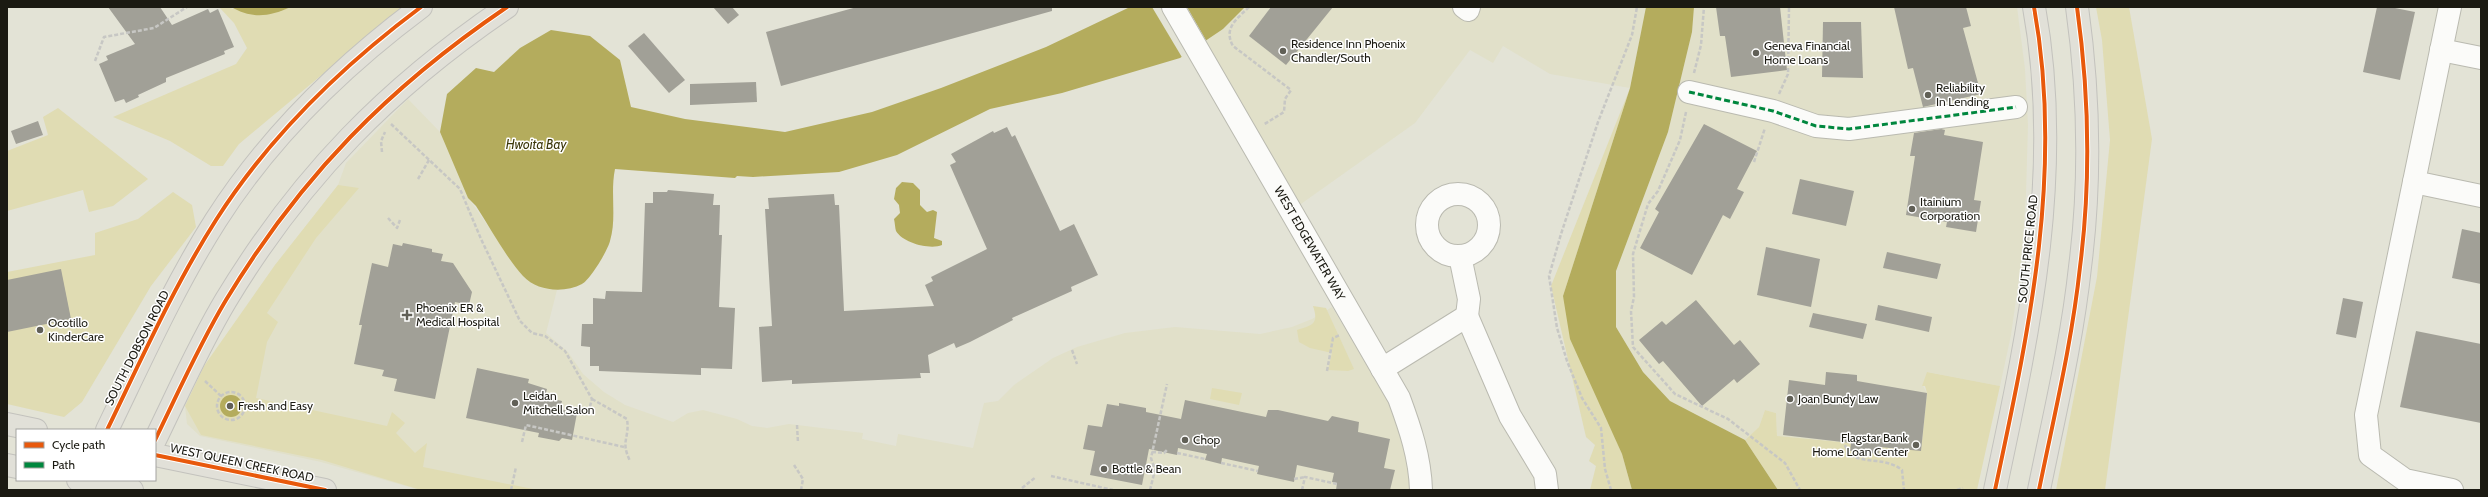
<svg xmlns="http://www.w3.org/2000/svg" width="2488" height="497" font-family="Cabin,sans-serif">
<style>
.built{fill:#e1e0c9}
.green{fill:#e0dcb3}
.water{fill:#b4ac5d}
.pier{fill:#e3e3d6}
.building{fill:#a1a097}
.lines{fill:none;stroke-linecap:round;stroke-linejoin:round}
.minor-casing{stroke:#babab0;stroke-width:24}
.major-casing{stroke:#c3c2bd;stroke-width:24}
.path{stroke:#c7c7c4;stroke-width:2.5;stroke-dasharray:4 2;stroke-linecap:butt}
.minor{stroke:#fbfbf9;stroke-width:22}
.major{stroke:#e1e0d8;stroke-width:22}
.quiet{stroke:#00873e;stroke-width:3;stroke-dasharray:6 3;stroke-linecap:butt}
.cycleway-casing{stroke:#fff;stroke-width:6}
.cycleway{stroke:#e8590c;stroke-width:4}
.poi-dot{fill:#616057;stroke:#fff;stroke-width:1.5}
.labels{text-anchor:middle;stroke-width:3;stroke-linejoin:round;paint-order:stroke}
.poi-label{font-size:12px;fill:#1b1a12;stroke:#fff;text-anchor:start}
.street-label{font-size:12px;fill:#1b1a12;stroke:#fff}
.water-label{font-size:13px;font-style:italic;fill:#3b3609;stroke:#fff}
</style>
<rect width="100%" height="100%" fill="#e3e3d6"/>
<g class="built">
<polygon points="1245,7 1646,7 1630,88 1550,74 1503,46 1493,63 1470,50 1415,123 1291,211 1197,47 1223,29"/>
<polygon points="1694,7 2017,7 2025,69 2028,125 2026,194 2021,264 2011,335 2000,386 1928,372 1923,386 1927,393 1921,451 1881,441 1879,454 1851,443 1777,436 1776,413 1765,410 1759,427 1745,440 1670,401 1643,372 1616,327 1616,271 1668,132 1692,32"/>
<polygon points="408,99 440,132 469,199 524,277 540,286 557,290 546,333 568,352 583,374 604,392 625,405 673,422 688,413 703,410 737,419 752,426 767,428 789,424 863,433 862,439 896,446 898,434 973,448 984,403 998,401 1014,385 1053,358 1077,347 1125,333 1175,327 1260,334 1292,327 1312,319 1332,307 1391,406 1404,442 1411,490 420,490 321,462 200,436 187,424 185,406 205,368 275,265 338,185 346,163"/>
</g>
<g class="green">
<path d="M219,7C227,7 231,8 238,10C251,14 278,13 291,7H403L239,144L223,166H211L170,141L113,117L236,64L247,48L234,23Z"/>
<polygon points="2096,7 2129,7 2152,139 2105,490 2056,490 2097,277 2110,140 2102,40"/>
<polygon points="1630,88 1563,296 1601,405 1622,454 1632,490 1590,490 1596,466 1589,461 1595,445 1586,437 1551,286"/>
<polygon points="58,108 148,179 113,206 89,212 83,190 7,211 7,151 48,135 43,117"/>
<polygon points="338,185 359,188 316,238 267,313 278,322 267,342 256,398 387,426 392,412 405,423 396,433 415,453 427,443 423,467 538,490 421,490 322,460 201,435 185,406 204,366 275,265"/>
<polygon points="173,192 192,205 196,227 151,286 82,402 64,417 7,404 7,272 95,255 95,233 138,219"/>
<path d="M1313,306L1326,308L1354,369L1348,371L1328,370L1332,353L1310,348L1299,342L1297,330C1313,325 1319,324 1313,306Z"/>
<polygon points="1927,372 2000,386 1977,490 1778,490 1745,440 1759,427 1765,410 1776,413 1777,436 1851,443 1879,454 1881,440 1921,451 1927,393 1925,386 1922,386"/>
<polygon points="1212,388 1242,393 1239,405 1210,399"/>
</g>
<g class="water">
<path d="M231,7H291C268,17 253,19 231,7Z"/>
<path d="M1130,7H1245L1223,29L1180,58L1062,93L990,109L897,155L839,172L753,177L737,176L735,178L615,169C610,193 617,218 610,241C608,250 590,280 582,284C565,293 538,292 523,276C505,256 491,229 476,206L468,198L440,132L447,94L476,68L494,72L520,48L551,30L590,36L620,60L631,107L685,119L785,132L872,112L941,88L1046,47Z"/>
<polygon points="1646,7 1694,7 1692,32 1668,132 1616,271 1616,327 1643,372 1670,401 1745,440 1778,490 1632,490 1622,454 1570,339 1563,296 1630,88"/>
<path d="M902,182L913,183L920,190V205L927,212L933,210L937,212L934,238L942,241V245C930,250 903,243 896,231C895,228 895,223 894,219L900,213L899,205L894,199L896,188Z"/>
<circle cx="231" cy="406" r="11"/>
</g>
<polygon class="pier" points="1152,7 1187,7 1207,42 1183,59"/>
<g class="building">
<polygon points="108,7 160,7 172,25 208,9 210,13 218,9 234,47 224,51 225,54 166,78 166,82 138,95 139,97 126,103 124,99 115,102 99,64 108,60 106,56 135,44"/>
<polygon points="713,7 732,7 739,15 728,24"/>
<polygon points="857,7 1052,7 1052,11 781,86 766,32"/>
<polygon points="1271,7 1333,7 1286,65 1249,36"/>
<polygon points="1716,7 1780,7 1787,70 1731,77 1725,36 1720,36"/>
<polygon points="1894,7 1966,7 1971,26 1963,28 1981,94 1923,107 1913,68 1908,69"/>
<polygon points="2377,7 2390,7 2415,12 2400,80 2363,72"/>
<polygon points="1823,22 1861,22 1863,78 1822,77"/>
<polygon points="644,33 685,80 669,93 628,46"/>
<polygon points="756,82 757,102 690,105 690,84"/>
<polygon points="38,121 43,135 16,144 11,131"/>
<polygon points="1704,124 1757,151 1737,189 1744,192 1730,219 1723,215 1692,275 1640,248 1659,212 1655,209"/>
<polygon points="1007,127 1012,137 1015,135 1060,231 1074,224 1098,275 1071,287 1072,291 1012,318 1013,320 970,342 956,348 954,343 928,355 930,373 920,373 921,378 792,384 792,380 762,382 759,327 772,326 765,209 769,209 768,198 834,194 835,205 839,205 844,311 934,306 925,285 933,281 931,277 987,249 950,165 956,162 951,154 993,131 994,133"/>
<polygon points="1941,129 1945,130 1944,135 1983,142 1974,200 1981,201 1976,232 1946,227 1947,222 1906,215 1915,156 1910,156 1914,133"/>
<polygon points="1800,179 1854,191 1846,226 1792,214"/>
<polygon points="668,190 714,194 713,205 720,205 719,235 722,235 719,307 735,308 732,369 701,368 701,375 599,371 599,366 590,366 590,347 581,346 582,324 593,324 593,298 605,299 606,291 642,292 645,203 653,203 653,192 667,192"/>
<polygon points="2462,229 2481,233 2481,284 2452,278"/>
<polygon points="403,243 432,249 432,252 443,254 441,261 453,263 472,292 469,305 455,302 435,399 394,391 397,379 382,376 384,370 354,364 362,325 359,325 372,263 388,267 393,244 402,246"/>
<polygon points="1766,247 1820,259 1811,307 1757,295"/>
<polygon points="1887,252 1941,264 1937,279 1883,268"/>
<polygon points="61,269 71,319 7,332 7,280"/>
<polygon points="2343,298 2363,302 2356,338 2336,334"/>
<polygon points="1696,300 1734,345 1740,340 1760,364 1737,383 1734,379 1702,406 1663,361 1659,364 1639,340 1662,321 1666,325"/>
<polygon points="1878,305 1932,317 1929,332 1875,320"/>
<polygon points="1813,313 1867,324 1863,339 1809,327"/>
<polygon points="2416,331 2481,344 2481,423 2400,407"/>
<polygon points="477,368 529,379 528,383 547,389 545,397 562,401 560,409 577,413 572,440 562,438 559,441 538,437 539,433 466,418"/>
<polygon points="1826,372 1857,375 1857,381 1927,393 1921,451 1880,447 1879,454 1850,451 1851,443 1783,435 1789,380 1825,385"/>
<polygon points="1185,400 1266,417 1268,410 1278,410 1328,421 1332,416 1359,422 1358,432 1390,439 1384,468 1395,470 1390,490 1336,490 1337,483 1332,482 1334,473 1297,465 1294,482 1257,474 1259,466 1222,458 1221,464 1205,460 1207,454 1178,448 1177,455 1149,449 1142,485 1090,475 1095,451 1083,449 1088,425 1102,427 1107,404 1119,406 1119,403 1146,408 1146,412 1181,419"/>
</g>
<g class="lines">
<g class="minor-casing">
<g id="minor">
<path id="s1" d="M1173,7L1399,398C1410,428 1420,457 1421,490"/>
<polyline points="1464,7 1468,10 1469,7"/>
<polyline points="2450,7 2366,415 2370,455 2405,480 2452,490"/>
<polyline points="2441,50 2481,58"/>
<polyline points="1689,92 1773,111 1816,126 1849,129 2016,107"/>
<polyline points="2414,182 2481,196"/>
<circle cx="1458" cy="225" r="31"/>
<polyline points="1460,256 1469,299 1467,316"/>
<polyline points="1382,369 1467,316 1510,416 1545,474 1547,490"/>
</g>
</g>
<g class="major-casing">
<g id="major">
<polyline points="7,424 36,430"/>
<path d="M107,430C141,360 174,286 216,220C269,137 342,66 421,7"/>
<path d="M155,440C178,393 199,345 226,300C301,176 389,87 507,7"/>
<polyline points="155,455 325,490"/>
<polyline points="7,465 17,467"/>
<polyline points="78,480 132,490"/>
<path d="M1995,490C2029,330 2064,171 2034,7"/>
<path d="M2039,490C2054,416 2072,342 2080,267C2091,181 2089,93 2077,7"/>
</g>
</g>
<g class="path">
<path d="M1249,7C1237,19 1223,28 1233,46L1291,90L1285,99L1284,112L1263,125"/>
<polyline points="95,61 104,37 154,28 187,7"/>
<polyline points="1694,73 1701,45 1704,7"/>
<polyline points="1779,94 1788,74 1789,7"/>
<polyline points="1686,112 1680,140 1658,191 1648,204 1633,254 1634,297 1631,311 1633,347 1675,394 1728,419 1785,463 1800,490"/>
<polyline points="391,124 460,189 481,239 520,321 532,333 545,336 565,351 592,399 588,414"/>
<polyline points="382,152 381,141 385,132"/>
<polyline points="1754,162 1765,128"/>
<polyline points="418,179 429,160"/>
<polyline points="388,218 397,228 400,220"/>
<polyline points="1072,350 1077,364"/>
<polyline points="1327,371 1333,338 1340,335"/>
<polyline points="205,381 221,396"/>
<circle cx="231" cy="406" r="14"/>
<path d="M592,399L627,419C630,439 620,440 630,461"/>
<polyline points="797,425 798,443"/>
<polyline points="522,442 526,425 624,447"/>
<path d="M1845,445L1848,454C1864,464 1886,457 1902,470L1904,490"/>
<polyline points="1152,452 1164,453 1167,450"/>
<polyline points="1177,453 1205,459"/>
<polyline points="1221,463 1258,471"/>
<polyline points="794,465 803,479 801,490"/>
<polyline points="1051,476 1113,490"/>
<polyline points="1294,479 1305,477"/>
<polyline points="1022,488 1036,477"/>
<polyline points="511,490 516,467"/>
<polyline points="1150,490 1155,470 1151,458 1167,384"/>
<polyline points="1302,490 1305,477 1337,484"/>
<polyline points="1611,490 1605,469 1601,428 1582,398 1567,361 1557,328 1549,276 1561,234 1598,122 1632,35 1637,7"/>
<polyline points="1957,490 1963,488"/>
</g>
<use href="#minor" class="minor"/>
<use href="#major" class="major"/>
<polyline class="quiet" points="1689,92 1773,111 1816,126 1849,129 2016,107"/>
<g class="cycleway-casing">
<g id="cycleway">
<path d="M107,430C141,360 174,286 216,220C269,137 342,66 421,7"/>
<path d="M155,440C178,393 199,345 226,300C301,176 389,87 507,7"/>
<polyline points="155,455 325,490"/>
<path d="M1995,490C2029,330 2064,171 2034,7"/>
<path d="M2039,490C2054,416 2072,342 2080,267C2091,181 2089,93 2077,7"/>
</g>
</g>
<use href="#cycleway" class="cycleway"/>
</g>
<g class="poi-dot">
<circle cx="1283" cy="51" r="4"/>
<circle cx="1756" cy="53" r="4"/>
<circle cx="1928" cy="95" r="4"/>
<circle cx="1912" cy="209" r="4"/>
<path d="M405 309h4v4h4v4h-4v4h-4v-4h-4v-4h4z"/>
<circle cx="40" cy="330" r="4"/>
<circle cx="1790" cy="399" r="4"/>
<circle cx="515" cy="403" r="4"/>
<circle cx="230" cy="406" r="4"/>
<circle cx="1185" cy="440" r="4"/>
<circle cx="1916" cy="445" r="4"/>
<circle cx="1104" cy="469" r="4"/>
</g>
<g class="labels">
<g class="poi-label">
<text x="1291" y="48">Residence Inn Phoenix<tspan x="1291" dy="14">Chandler/South</tspan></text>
<text x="1764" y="50">Geneva Financial<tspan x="1764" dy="14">Home Loans</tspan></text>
<text x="1936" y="92">Reliability<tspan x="1936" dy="14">In Lending</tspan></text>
<text x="1920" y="206">Itainium<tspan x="1920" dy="14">Corporation</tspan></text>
<text x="416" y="312">Phoenix ER &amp;<tspan x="416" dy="14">Medical Hospital</tspan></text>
<text x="48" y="327">Ocotillo<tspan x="48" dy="14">KinderCare</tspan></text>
<text x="523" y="400">Leidan<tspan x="523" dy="14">Mitchell Salon</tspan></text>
<text x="1798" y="403">Joan Bundy Law</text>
<text x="238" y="410">Fresh and Easy</text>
<text x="1908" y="442" text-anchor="end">Flagstar Bank<tspan x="1908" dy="14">Home Loan Center</tspan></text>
<text x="1193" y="444">Chop</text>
<text x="1112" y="473">Bottle &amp; Bean</text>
</g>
<g class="street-label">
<text dy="4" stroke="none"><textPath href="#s1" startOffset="273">WEST EDGEWATER WAY</textPath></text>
<text transform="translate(2028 249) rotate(-84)" y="4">SOUTH PRICE ROAD</text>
<text transform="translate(137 348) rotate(-63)" y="4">SOUTH DOBSON ROAD</text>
<text transform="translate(242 463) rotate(12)" y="4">WEST QUEEN CREEK ROAD</text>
</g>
<g class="water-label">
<text x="536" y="149">Hwoita Bay</text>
</g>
</g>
<rect width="2488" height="497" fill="none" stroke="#1b1a12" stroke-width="16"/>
<rect x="16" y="429" width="140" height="52" fill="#ffffff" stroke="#a4a3a0"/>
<rect x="24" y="442" width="20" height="6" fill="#e8590c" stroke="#a4a3a0"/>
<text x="52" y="449" font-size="12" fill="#1b1a12">Cycle path</text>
<rect x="24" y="462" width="20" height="6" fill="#00873e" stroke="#a4a3a0"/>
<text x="52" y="469" font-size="12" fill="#1b1a12">Path</text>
</svg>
